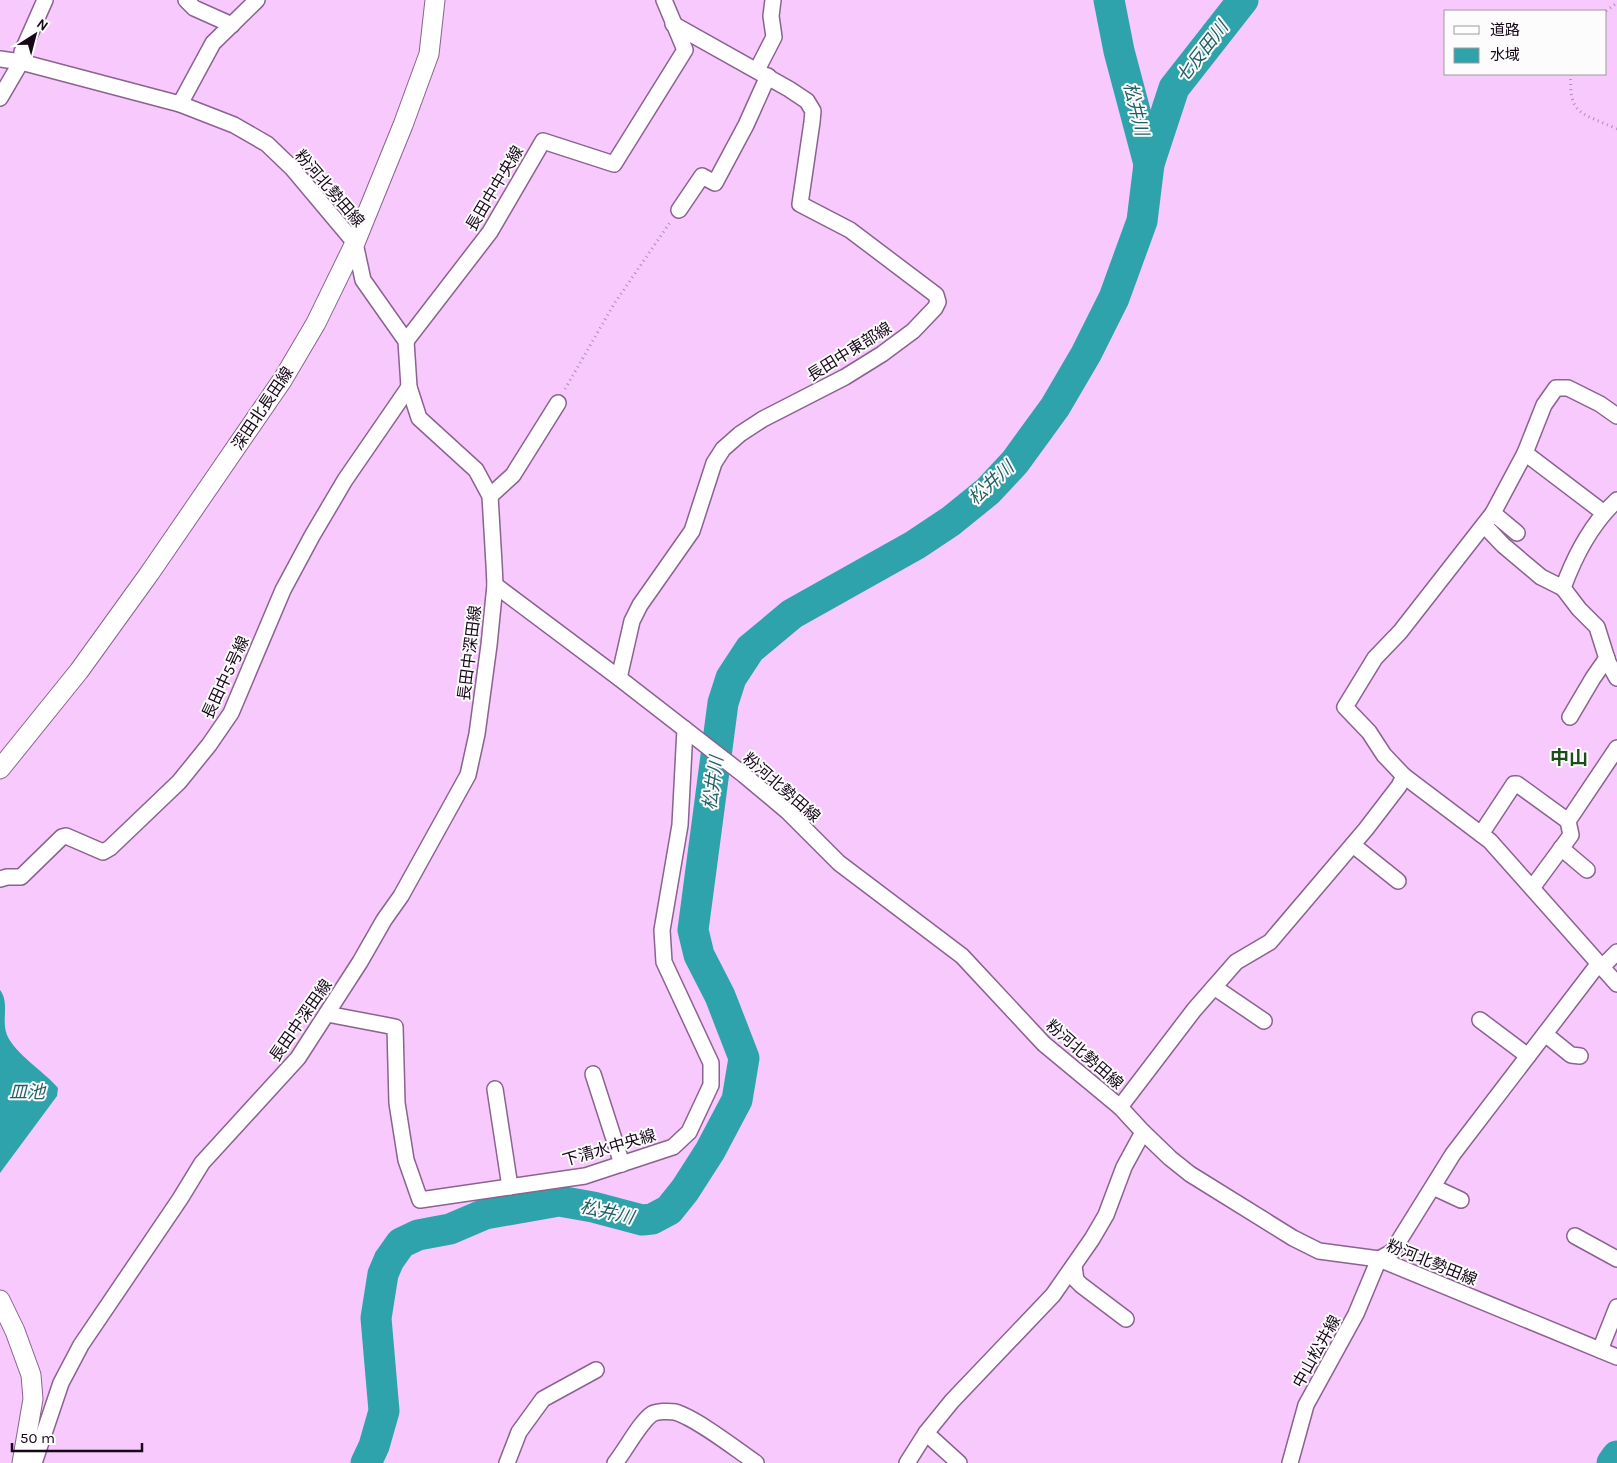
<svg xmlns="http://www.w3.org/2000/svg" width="1617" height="1463" font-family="Karla,'Noto Sans JP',sans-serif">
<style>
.water{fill:#2fa3ac}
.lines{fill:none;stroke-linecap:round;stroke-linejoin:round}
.river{stroke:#2fa3ac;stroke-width:31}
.minor-casing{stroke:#8b6290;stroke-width:18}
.tertiary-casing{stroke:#8b6290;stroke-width:21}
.path{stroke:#b08cb5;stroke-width:3;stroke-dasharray:1 4;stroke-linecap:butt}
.minor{stroke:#fff;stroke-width:15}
.tertiary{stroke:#fff;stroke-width:19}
.labels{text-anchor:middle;stroke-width:4;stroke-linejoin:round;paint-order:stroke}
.street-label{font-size:16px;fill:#160719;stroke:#fcfcfc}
.water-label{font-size:18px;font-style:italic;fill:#236065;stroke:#fcfcfc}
.quarter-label{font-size:19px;font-weight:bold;fill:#1b4e18;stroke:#fcfcfc}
</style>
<rect width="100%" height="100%" fill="#f7c9fd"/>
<path class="water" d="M0,990C10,1003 1,1020 7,1035C15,1054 45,1072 58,1088L57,1096L0,1173Z"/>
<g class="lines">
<g class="river">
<polyline points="1149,164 1174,88 1243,0"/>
<polyline points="366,1463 374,1446 384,1411 376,1318 383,1274 389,1260 401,1243 418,1235 450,1229 485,1214 559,1201 593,1207 642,1220 652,1219 669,1210 685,1190 710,1151 737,1100 744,1058 720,996 699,955 693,930 723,703 731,678 750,649 792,614 915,545 951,521 988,491 1015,462 1055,407 1086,354 1114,298 1142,221 1149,164 1119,51 1109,0"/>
<polyline points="1612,1463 1617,1456"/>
</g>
<g class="minor-casing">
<g id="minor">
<polyline points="186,0 194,8 232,25"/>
<polyline points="0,59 21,62 180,104 234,125 267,144 292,168 355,243 363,280 406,341 409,387 419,418 476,470 490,496 494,564 495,585 489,645 477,734 468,775 401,896 384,920 360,962 298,1058 202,1163 180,1199 81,1345 61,1383 34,1463"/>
<polyline points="757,70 774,37 771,16 773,0"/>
<polyline points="0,98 21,62 22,52 45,0"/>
<polyline points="180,104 213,43 257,0"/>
<polyline points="679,210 702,176 715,183 746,125 768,76"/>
<polyline points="406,341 490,232 543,141 614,164 685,50 664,0"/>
<polyline points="1525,453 1604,513"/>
<polyline points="490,496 513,475 558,403"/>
<path d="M1617,500C1591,524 1575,555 1563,588L1579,609L1597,627L1608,662L1617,678"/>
<polyline points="1493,513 1517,533"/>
<polyline points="1484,525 1503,545 1541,577 1563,588"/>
<polyline points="495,585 619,678 744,775 787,811 839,863 962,956 1044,1044 1120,1107 1143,1132 1170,1158 1190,1174 1293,1238 1319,1251 1379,1259 1617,1357"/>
<polyline points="619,678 632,621 640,605 692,531 714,463 723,449 740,434 763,419 845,377 882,354 913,331 935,308 938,302 936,295 850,230 800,204 812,122 813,111 807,101 789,89 673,24"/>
<polyline points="1570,717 1593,678 1607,658"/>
<polyline points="1404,776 1490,841 1617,984"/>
<polyline points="1481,834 1514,784 1517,784 1568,821"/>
<polyline points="1353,845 1398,881"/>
<polyline points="1561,848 1587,870"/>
<polyline points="0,879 7,877 21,877 62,837 66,836 103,852 110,848 179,782 209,745 231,713 283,590 312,536 345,480 409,387"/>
<polyline points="1532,888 1571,835 1568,821 1617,748"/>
<polyline points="1214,987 1264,1021"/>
<polyline points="327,1014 395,1027 397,1103 406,1160 420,1200 585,1176 673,1147 689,1132 711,1085 711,1063 664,962 662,930 680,825 685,729"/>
<polyline points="1480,1020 1528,1056"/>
<polyline points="1545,1034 1571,1055 1580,1056"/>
<polyline points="593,1074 622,1164"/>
<polyline points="495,1089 510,1187"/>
<polyline points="1120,1107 1194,1010 1236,962 1270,942 1366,829 1399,786 1404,776 1384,755 1369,732 1345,707 1375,658 1400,632 1493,513 1525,453 1544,405 1556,388 1568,388 1600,404 1617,416"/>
<polyline points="1433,1187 1461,1200"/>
<polyline points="1575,1236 1617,1259"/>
<polyline points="1074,1266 1076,1280 1081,1285 1126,1319"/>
<polyline points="1600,1350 1617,1307"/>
<polyline points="926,1433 959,1463"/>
<polyline points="507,1463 519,1432 543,1399 596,1370"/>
<path d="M615,1463C625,1451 640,1422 652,1414C657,1411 669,1411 675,1412C696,1418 736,1449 756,1463"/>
<polyline points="907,1463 926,1433 952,1401 1053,1295 1092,1239 1106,1215 1124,1167 1143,1132"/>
<polyline points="1290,1463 1306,1405 1356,1314 1379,1259 1392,1252 1453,1154 1596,967 1602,967 1617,952"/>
</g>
</g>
<g class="tertiary-casing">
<g id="tertiary">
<polyline points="0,769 79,671 149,574 283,379 316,323 355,243 403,125 429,54 435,0"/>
<polyline points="0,1300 15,1331 31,1375 33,1399 22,1463"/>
</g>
</g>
<g class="path">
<polyline points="1606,11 1617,3"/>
<path d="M1571,74C1568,116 1583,113 1617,129"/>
<polyline points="565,389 614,304 671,221"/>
</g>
<use href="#minor" class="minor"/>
<use href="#tertiary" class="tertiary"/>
</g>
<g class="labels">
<g class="street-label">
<text transform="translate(330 188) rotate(49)" y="6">粉河北勢田線</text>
<text transform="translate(494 188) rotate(-59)" y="6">長田中中央線</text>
<text transform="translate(849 351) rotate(-32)" y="6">長田中東部線</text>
<text transform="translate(262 408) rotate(-56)" y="6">深田北長田線</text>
<text transform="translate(469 653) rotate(-83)" y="6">長田中深田線</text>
<text transform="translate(225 677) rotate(-65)" y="6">長田中5号線</text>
<text transform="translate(782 787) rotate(41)" y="6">粉河北勢田線</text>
<text transform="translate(300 1020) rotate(-55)" y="6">長田中深田線</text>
<text transform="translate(1085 1054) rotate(41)" y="6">粉河北勢田線</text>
<text transform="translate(609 1147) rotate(-16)" y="6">下清水中央線</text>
<text transform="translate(1432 1262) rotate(22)" y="6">粉河北勢田線</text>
<text transform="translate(1316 1351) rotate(-61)" y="6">中山松井線</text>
</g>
<g class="water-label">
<text transform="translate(1202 52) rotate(-52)" y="6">七反田川</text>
<text transform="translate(1136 109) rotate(76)" y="6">松井川</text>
<text transform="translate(991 483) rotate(-43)" y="6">松井川</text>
<text transform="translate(713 783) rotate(-82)" y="6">松井川</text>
<text x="27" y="1098">皿池</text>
<text transform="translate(607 1212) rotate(13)" y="6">松井川</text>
</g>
<g class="quarter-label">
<text x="1569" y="764">中山</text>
</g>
</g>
<rect x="1444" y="10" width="162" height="65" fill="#fcfcfc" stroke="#a09aa1"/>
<rect x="1454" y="26" width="25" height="8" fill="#ffffff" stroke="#a09aa1"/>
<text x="1490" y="35" font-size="15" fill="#160719">道路</text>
<rect x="1454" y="48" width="25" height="15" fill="#2fa3ac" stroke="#a09aa1"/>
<text x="1490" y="60" font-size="15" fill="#160719">水域</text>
<g transform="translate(35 35) rotate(36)" stroke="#fcfcfc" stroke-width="4" paint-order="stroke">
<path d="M0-4L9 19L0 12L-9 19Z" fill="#160719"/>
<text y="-8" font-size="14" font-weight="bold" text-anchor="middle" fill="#160719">N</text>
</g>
<path d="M12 1443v8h130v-8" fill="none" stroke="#160719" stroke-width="2.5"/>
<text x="20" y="1443" font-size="15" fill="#160719" stroke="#fcfcfc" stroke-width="4" paint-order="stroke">50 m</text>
</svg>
